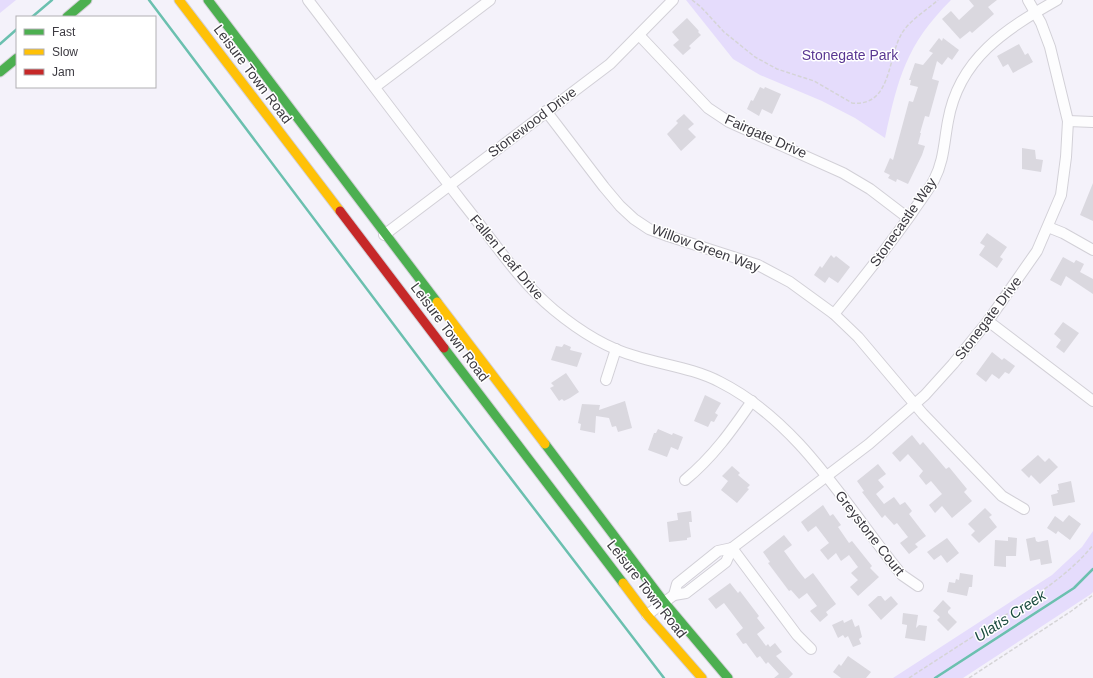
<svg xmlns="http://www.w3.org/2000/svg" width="1093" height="678" font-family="Arial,sans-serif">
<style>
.green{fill:#e5dcfc}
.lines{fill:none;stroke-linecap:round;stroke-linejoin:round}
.stream{stroke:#6bc0af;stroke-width:2.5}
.building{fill:#dad8df}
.street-casing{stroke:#d2d0d7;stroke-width:12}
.fast-casing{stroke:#d2d0d7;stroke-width:11}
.slow-casing{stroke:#d2d0d7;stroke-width:11}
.jam-casing{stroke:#d2d0d7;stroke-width:11}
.path{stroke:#d5d4d6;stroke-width:1.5;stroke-dasharray:4 2;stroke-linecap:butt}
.street{stroke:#fdfdfe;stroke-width:10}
.fast{stroke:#4caf50;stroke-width:9}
.slow{stroke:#ffc107;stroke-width:9}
.jam{stroke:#c62828;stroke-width:9}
.labels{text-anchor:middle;stroke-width:3;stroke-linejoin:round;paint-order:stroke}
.park-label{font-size:14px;fill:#593792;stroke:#fff}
.street-label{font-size:14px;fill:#3c3a41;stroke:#fff}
.water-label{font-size:15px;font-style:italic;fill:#1a4b3f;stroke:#fff}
</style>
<rect width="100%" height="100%" fill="#f4f2fa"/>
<g class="green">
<polygon points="0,0 16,0 0,13"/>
<path d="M686,0H951C906,45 898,78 885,138L855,118L822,101L760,75L733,59Z"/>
<polygon points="1093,531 1093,592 1091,594 963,678 893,678 1052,575 1082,547"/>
</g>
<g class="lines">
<g class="stream">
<polyline points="149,0 440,386 664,678"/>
<polyline points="32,17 52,0"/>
<polyline points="0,44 17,29"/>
<polyline points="935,678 1074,588 1093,569"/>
</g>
</g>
<g class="building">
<polygon points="969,0 997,0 988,7 994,14 972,33 970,31 960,39 942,19 951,11 959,20 974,6"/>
<polygon points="687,18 699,31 698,32 701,35 689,46 691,48 683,55 673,45 679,40 672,32"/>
<polygon points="939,38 942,41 943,38 959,50 952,60 948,57 942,65 937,61 932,79 939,81 929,117 925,116 920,133 921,133 918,144 925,146 922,155 908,184 897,179 896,182 888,178 890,175 884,172 890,158 893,160 909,101 913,102 918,87 910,85 911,80 909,80 915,63 923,65 933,53 929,51"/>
<polygon points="1019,44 1025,55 1028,53 1033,62 1013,73 1008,64 1003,67 997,56"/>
<polygon points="760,87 764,89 765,87 781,94 772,114 762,109 759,116 747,109 751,100 753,101"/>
<polygon points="684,114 694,124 688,129 696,137 681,151 667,134 678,123 676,121"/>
<polygon points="1022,148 1035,150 1036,159 1043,160 1041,172 1022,169"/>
<polygon points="1093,183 1093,221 1080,215"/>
<polygon points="987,233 1007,247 1000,257 1003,259 997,268 979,255 985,246 980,243"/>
<polygon points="831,255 834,258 836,256 850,267 838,283 829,277 825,283 814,275 820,266 822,268"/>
<polygon points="1063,257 1074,263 1076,260 1084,264 1080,272 1093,279 1093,294 1066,276 1061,286 1050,280"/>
<polygon points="1063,322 1079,333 1064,353 1056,347 1061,340 1054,334"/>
<polygon points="564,344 571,347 570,350 582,353 577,367 551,360 556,346 562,347"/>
<polygon points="992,352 1002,360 1004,358 1015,366 1009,374 1005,372 999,379 992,374 986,382 976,374"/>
<polygon points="566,373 579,392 570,398 564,401 562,399 559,401 550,388 554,386 551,383"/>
<polygon points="705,395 721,403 715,413 718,415 714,422 711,421 708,427 694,421"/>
<polygon points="625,401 632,428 618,432 616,426 612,427 609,418 596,416 595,433 580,430 581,424 578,423 582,404 600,405 599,410"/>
<polygon points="658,429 672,435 673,433 683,437 678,450 671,447 667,457 648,450 654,433 656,433"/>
<polygon points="912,435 920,445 923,442 946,469 949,467 967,489 964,492 972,501 952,518 942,506 935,513 929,505 942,494 931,481 926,485 919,476 923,471 908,454 900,462 892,453"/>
<polygon points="1038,455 1045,462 1049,458 1058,467 1040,484 1031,475 1029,478 1021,470"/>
<polygon points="878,464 886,474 878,480 884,487 876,494 884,504 894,497 900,505 905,502 912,511 909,514 926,536 915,544 918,547 909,554 900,543 908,537 897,523 894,525 885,515 882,518 862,492 864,491 857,481"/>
<polygon points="732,466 740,473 738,475 750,485 747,488 749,489 737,503 721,490 728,481 722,476"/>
<polygon points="1071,481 1075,502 1053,506 1051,495 1058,493 1057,490 1059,490 1058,484"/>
<polygon points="823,505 830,516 833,514 841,525 838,527 849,543 852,541 872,566 870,568 879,577 858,596 850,587 858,580 851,573 858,567 849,555 841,561 836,553 828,560 820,550 829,543 816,526 808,532 801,522"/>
<polygon points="985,508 992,515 989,517 997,527 979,543 971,535 975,531 968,524"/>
<polygon points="691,511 692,522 689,522 691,537 687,538 687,540 669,542 667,522 678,520 677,513"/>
<polygon points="1069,515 1081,524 1070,540 1058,531 1056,534 1047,528 1055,516 1063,522"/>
<polygon points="784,535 792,545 784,551 797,569 805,579 813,573 836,604 826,612 828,615 820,622 810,611 817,606 807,593 799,599 791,590 789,591 768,563 770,562 763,552"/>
<polygon points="1008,537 1017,538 1016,556 1006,556 1006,567 994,566 995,540 1008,541"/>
<polygon points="1035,537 1036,541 1038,542 1048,540 1052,563 1041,565 1040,559 1030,561 1026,539"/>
<polygon points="947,538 959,553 947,563 941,555 934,560 927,552"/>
<polygon points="960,573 973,575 972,587 969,587 967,596 947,592 949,582 955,583 956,579 959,580"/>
<polygon points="730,583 738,593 740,591 759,616 757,618 765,628 757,634 766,646 768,644 770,647 775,643 782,652 776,656 793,674 789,678 774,678 779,674 768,662 766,664 760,656 757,658 746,643 743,644 736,634 743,628 724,603 716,609 708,599"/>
<polygon points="878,596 881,596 885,601 891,596 898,604 881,620 868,605"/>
<polygon points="943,600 951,608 948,611 948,613 957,622 948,631 937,620 940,617 933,611"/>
<polygon points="903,613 918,615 916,628 919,625 927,626 925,641 905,638 907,626 907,625 902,624"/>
<polygon points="852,619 855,627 859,625 862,637 859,639 861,644 853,647 848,636 845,638 843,635 838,638 832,625 843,620 844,623"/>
<polygon points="848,656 871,672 866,678 841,678 833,672 839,664 841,666"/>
</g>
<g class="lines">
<g class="street-casing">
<g id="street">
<path d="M308,0C360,68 411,136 463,203C492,239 518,280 554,310C577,329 606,348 635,356C663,365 693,368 720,382C801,423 847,508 902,575L918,586"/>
<polyline points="639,35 708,108 729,122 843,173 870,189 908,218"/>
<polyline points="375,87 490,0"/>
<polyline points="546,111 604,187 620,206 634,219 649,229 668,236 758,265 790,282 834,314 858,337 923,414 1002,496 1024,509"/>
<polyline points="1068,121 1093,122"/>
<polyline points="1048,227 1063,233 1093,250"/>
<polyline points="384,235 610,64 673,0"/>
<path d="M834,314C861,281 887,248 912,213C919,202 928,191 934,180C944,161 944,142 948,121C959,58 1006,29 1057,0"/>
<polyline points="988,321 1093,401"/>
<polyline points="606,380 616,349"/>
<path d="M685,480C713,457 732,430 752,401"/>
<polyline points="732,548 797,635 811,649"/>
<polyline points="674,595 677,584 718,551 732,548"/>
<polyline points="647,615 674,595 686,593 726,562 732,548 869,444 925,395 953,364 988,321 1037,251 1061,195 1066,157 1068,121 1050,47 1041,23 1028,0"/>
</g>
</g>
<g class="fast-casing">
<g id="fast">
<polyline points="208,0 437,302"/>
<polyline points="67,17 87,0"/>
<polyline points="0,72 17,58"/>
<polyline points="444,348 623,583"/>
<polyline points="545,444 664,602 728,678"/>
</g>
</g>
<g class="slow-casing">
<g id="slow">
<polyline points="179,0 340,211"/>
<polyline points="437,302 545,444"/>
<polyline points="623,583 647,615 702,678"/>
</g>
</g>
<g class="jam-casing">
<polyline id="jam" points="340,211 444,348"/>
</g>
<g class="path">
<path d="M692,0L701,7L724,32L755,57L777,69L814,81L852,103C892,107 887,58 902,33C910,20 927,10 938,0"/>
<path d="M909,678C941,657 973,637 1004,616C1036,595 1069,575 1093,545"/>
<polyline points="969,678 1070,612 1093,595"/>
</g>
<use href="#street" class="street"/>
<use href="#fast" class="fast"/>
<use href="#slow" class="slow"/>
<use href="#jam" class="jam"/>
</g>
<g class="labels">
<g class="park-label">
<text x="850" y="60">Stonegate Park</text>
</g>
<g class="street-label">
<text transform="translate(253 74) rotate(53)" y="5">Leisure Town Road</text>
<text transform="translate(532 122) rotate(-37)" y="5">Stonewood Drive</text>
<text transform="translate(766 136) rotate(24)" y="5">Fairgate Drive</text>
<text transform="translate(903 222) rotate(-55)" y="5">Stonecastle Way</text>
<text transform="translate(706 248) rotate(20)" y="5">Willow Green Way</text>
<text transform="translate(507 257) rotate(50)" y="5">Fallen Leaf Drive</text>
<text transform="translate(988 318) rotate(-53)" y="5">Stonegate Drive</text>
<text transform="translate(450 332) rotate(53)" y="5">Leisure Town Road</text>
<text transform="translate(870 533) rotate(52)" y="5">Greystone Court</text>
<text transform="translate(647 589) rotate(52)" y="5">Leisure Town Road</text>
</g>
<g class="water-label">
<text transform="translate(1010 616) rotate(-33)" y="5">Ulatis Creek</text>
</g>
</g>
<rect x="16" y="16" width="140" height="72" fill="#ffffff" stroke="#b1b0b3"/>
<rect x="24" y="29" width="20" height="6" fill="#4caf50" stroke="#b1b0b3"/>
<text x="52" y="36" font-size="12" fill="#3c3a41">Fast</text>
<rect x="24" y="49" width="20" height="6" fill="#ffc107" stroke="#b1b0b3"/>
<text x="52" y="56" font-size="12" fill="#3c3a41">Slow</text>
<rect x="24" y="69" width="20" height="6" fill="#c62828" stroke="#b1b0b3"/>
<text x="52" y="76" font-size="12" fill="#3c3a41">Jam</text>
</svg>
